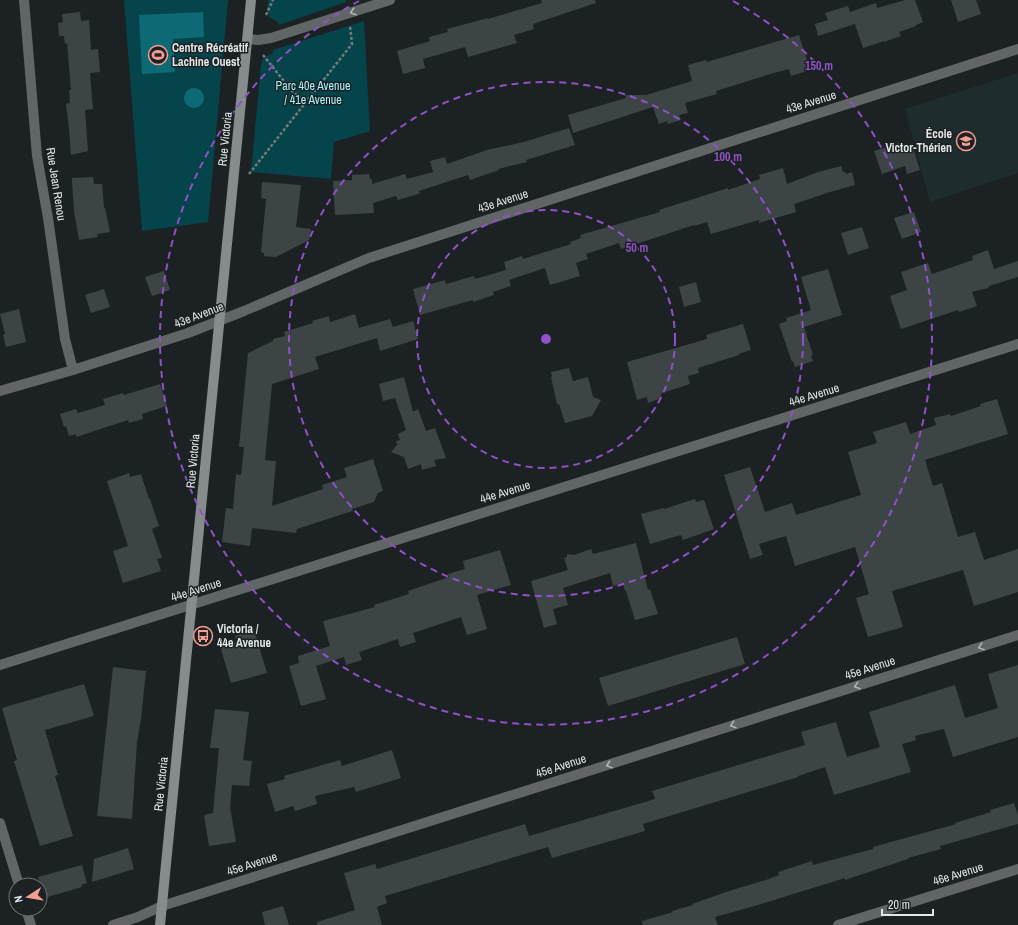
<svg xmlns="http://www.w3.org/2000/svg" width="1018" height="925" font-family="'Archivo Narrow',sans-serif">
<style>
.built{fill:#1e2c2e}
.green{fill:#05444b}
.water{fill:#0d6a74}
.building{fill:#3d4445}
.lines{fill:none;stroke-linecap:round;stroke-linejoin:round}
.path{stroke:#757a7b;stroke-width:2.5;stroke-dasharray:3 2;stroke-linecap:butt}
.minor{stroke:#616565;stroke-width:10}
.tertiary{stroke:#616565;stroke-width:10}
.secondary{stroke:#868b8c;stroke-width:10}
.oneway{stroke:#afb3b4}
.ring{fill:none;stroke:#9051c7;stroke-width:2;stroke-dasharray:7 5}
.labels{text-anchor:middle;stroke-width:3;stroke-linejoin:round;paint-order:stroke}
.poi-label{font-size:12px;font-weight:bold;fill:#e3e7e8;stroke:#1c2223;text-anchor:start}
.park-label{font-size:12px;fill:#a5f3fd;stroke:#1c2223}
.street-label{font-size:12px;fill:#e3e7e8;stroke:#1c2223}
.centre{fill:#9051c7;stroke:#1c2223;stroke-width:2}
.ring-label{font-size:12px;text-anchor:middle;font-weight:bold;fill:#9051c7;stroke:#1c2223;stroke-width:3;stroke-linejoin:round;paint-order:stroke}
</style>
<rect width="100%" height="100%" fill="#1c2223"/>
<polygon class="built" points="1018,73 1018,173 930,202 905,109"/>
<g class="green">
<polygon points="124,0 228,0 208,222 142,231"/>
<path d="M268,0H346V2L279,25L277,21C265,17 267,12 268,0Z"/>
<polygon points="364,21 370,131 334,142 331,179 251,172 261,65 263,58 273,53 273,50"/>
</g>
<g class="water">
<polygon points="203,12 204,37 173,39 175,72 142,74 139,15"/>
<circle cx="194" cy="98" r="10"/>
</g>
<g class="building">
<polygon points="541,0 595,0 596,3 533,24 534,29 514,35 517,43 468,57 465,47 423,59 425,68 403,74 397,51 430,41 429,37 448,32 447,29 488,18 488,19 542,3"/>
<polygon points="905,0 915,0 923,22 916,25 916,26 899,32 901,36 884,42 884,41 863,48 855,24 818,36 815,24 828,20 825,13 848,6 850,12 876,3 877,8"/>
<polygon points="951,0 976,0 981,14 958,22"/>
<polygon points="80,12 81,21 89,20 91,50 98,49 100,72 90,73 93,109 85,110 88,151 71,155 69,129 66,104 70,103 69,90 71,90 67,43 65,44 64,36 59,36 58,23 63,22 62,14"/>
<polygon points="799,35 810,70 791,76 789,69 770,74 716,91 717,94 685,103 688,113 679,115 681,120 668,124 667,121 659,124 653,107 573,133 568,115 626,98 625,95 646,95 692,81 688,65 706,60 707,62"/>
<polygon points="569,128 575,145 526,160 527,162 498,169 499,170 470,180 468,175 419,191 420,193 418,194 398,200 396,196 373,203 374,213 335,215 333,181 352,180 352,175 369,174 370,179 372,179 372,184 405,174 407,179 433,172 430,161 445,157 447,164 487,150 524,142"/>
<polygon points="899,143 900,149 912,145 920,170 907,174 905,166 882,174 874,151"/>
<polygon points="841,166 843,172 845,172 846,174 852,172 855,185 830,192 794,204 796,212 759,223 759,220 711,234 707,222 694,226 694,225 621,249 619,243 586,254 588,259 576,263 580,276 550,285 545,268 509,280 511,286 493,292 494,295 473,302 473,300 420,315 413,289 445,280 446,284 474,276 475,279 506,270 504,262 522,256 523,259 571,244 570,242 581,238 580,235 660,212 659,210 728,188 728,190 760,179 759,175 783,168 787,184 818,172"/>
<polygon points="93,177 94,184 102,184 104,208 105,208 110,232 97,234 98,237 79,240 74,211 72,181 72,178"/>
<polygon points="262,182 301,185 296,227 311,229 309,240 276,257 264,256 264,253 261,252 266,199 261,198"/>
<polygon points="914,212 921,232 902,239 894,218"/>
<polygon points="862,227 869,248 848,255 841,233"/>
<polygon points="988,250 994,269 1018,261 1018,277 989,286 988,288 972,292 977,306 959,312 958,310 901,329 890,296 907,290 901,272 928,263 932,274 973,260 972,256"/>
<polygon points="828,269 842,315 804,327 813,355 811,356 813,361 795,367 793,361 792,362 779,324 787,321 786,318 811,310 801,277"/>
<polygon points="164,271 170,290 152,296 145,277"/>
<polygon points="696,282 701,302 684,307 679,287"/>
<polygon points="104,289 110,307 91,313 85,295"/>
<polygon points="19,309 26,342 6,347 3,335 5,334 0,314"/>
<polygon points="355,314 359,328 390,319 393,327 413,321 418,339 380,351 377,338 315,357 319,369 272,384 265,460 276,461 272,506 323,489 322,485 347,477 344,468 373,459 383,491 378,493 374,502 352,509 353,511 343,514 297,529 296,533 252,528 250,546 222,542 226,508 233,509 236,474 241,475 244,447 239,447 248,353 273,341 273,339 285,336 284,332 313,323 312,321 329,316 330,322"/>
<polygon points="743,324 751,350 738,354 739,355 698,368 699,373 688,376 690,384 662,393 659,399 648,403 647,397 637,400 627,362 707,339 706,335"/>
<polygon points="569,368 573,381 588,377 593,397 601,400 592,416 565,423 559,404 557,404 551,377 552,377 551,372"/>
<polygon points="404,377 413,412 418,409 426,431 435,428 446,458 434,460 436,466 422,470 421,464 408,469 404,457 391,452 397,445 396,441 400,440 398,434 406,430 395,398 383,401 379,384"/>
<polygon points="160,384 167,406 142,414 143,419 129,423 128,420 76,437 76,434 69,436 66,426 64,427 60,414 76,409 78,413 105,405 103,399 123,393 124,395"/>
<polygon points="997,399 1008,434 925,460 933,486 942,483 958,537 975,532 984,560 1018,549 1018,592 974,606 963,570 892,591 903,627 868,637 856,598 869,594 855,547 795,566 786,536 759,544 763,555 750,559 724,475 750,467 765,512 792,503 796,515 861,495 848,452 877,443 873,432 906,422 910,434 936,425 934,418 950,414 951,416 981,406 980,404"/>
<polygon points="129,473 130,477 141,474 149,499 150,499 159,526 152,529 162,558 157,559 161,571 123,583 113,551 128,546 107,481"/>
<polygon points="695,499 696,502 704,500 714,529 683,540 681,535 650,544 641,514 664,508 664,509"/>
<polygon points="636,543 648,590 650,589 658,614 635,620 626,591 625,591 623,583 613,586 610,573 563,588 568,605 553,609 557,624 544,628 531,581 568,570 564,558 567,557 567,554 574,555 591,549 593,554"/>
<polygon points="500,550 511,585 477,595 487,629 467,635 461,617 413,633 416,642 400,647 398,639 359,652 362,660 346,665 344,657 316,666 326,699 301,706 289,666 299,663 298,656 330,646 323,621 375,607 374,605 409,594 408,591 449,577 448,574 465,569 463,561"/>
<polygon points="254,630 267,673 231,683 220,646 237,641 235,636"/>
<polygon points="737,637 745,664 608,706 599,678"/>
<polygon points="1018,665 1018,737 953,757 944,729 915,736 916,740 902,744 911,772 834,795 825,767 798,776 798,777 643,824 645,831 552,858 548,847 385,896 387,903 377,907 382,925 317,925 317,922 355,910 344,873 375,864 377,869 525,824 529,836 655,799 652,791 805,745 801,732 836,722 847,757 880,747 869,712 955,685 965,718 998,708 988,674"/>
<polygon points="113,667 146,671 141,719 137,742 132,819 97,816"/>
<polygon points="84,684 94,716 45,730 58,775 55,776 73,836 40,846 14,761 17,760 2,708"/>
<polygon points="215,709 249,712 243,760 252,761 249,786 232,785 230,807 236,842 209,846 204,815 213,813 219,748 210,748"/>
<polygon points="392,750 401,778 356,792 354,787 315,796 317,804 295,811 293,806 275,812 267,784 285,779 284,776 340,760 342,766"/>
<polygon points="1014,803 1018,815 1018,824 940,846 941,849 908,858 908,859 845,880 845,878 758,905 715,917 718,925 643,925 642,921 673,912 672,911 693,905 692,904 732,890 766,880 779,875 778,872 812,861 813,865 873,849 873,847 956,824 955,823 991,812 990,810"/>
<polygon points="128,848 134,869 92,882 94,859"/>
<polygon points="82,865 87,883 81,885 82,887 44,898 38,877"/>
<polygon points="283,906 289,925 265,925 262,912"/>
</g>
<g class="lines">
<g class="path">
<polyline points="266,15 273,0"/>
<polyline points="263,55 292,91 305,102"/>
<polyline points="249,174 352,44 350,26"/>
</g>
<g class="minor">
<polyline points="24,0 37,156 48,218 65,339 73,370"/>
<polyline points="248,39 258,40 271,38 390,0"/>
<polyline points="0,391 73,370 188,333 244,311 369,258 1018,49"/>
<polyline points="0,665 1018,344"/>
<polyline points="113,925 138,917 162,906 1018,635"/>
<polyline points="838,925 1018,869"/>
</g>
<g class="tertiary">
<polyline points="0,823 19,885"/>
<polyline points="26,909 31,925"/>
</g>
<polyline class="secondary" points="160,925 251,0"/>
</g>
<defs><path id="oneway-chevron" d="M-2-3.5L2.5 0L-2 3.5" fill="none" stroke-width="1.6" stroke-linecap="round" stroke-linejoin="round"/></defs>
<g class="oneway">
<use href="#oneway-chevron" transform="translate(353 12) rotate(162)"/>
<use href="#oneway-chevron" transform="translate(981 647) rotate(162)"/>
<use href="#oneway-chevron" transform="translate(857 686) rotate(162)"/>
<use href="#oneway-chevron" transform="translate(733 725) rotate(162)"/>
<use href="#oneway-chevron" transform="translate(609 765) rotate(162)"/>
</g>
<g class="ring">
<circle cx="546" cy="339" r="129"/>
<circle cx="546" cy="339" r="257"/>
<path d="M733 1A386 386 0 1 1 359 1"/>
</g>
<defs>
<g id="stadium-ring" transform="scale(1)"><circle r="9.5" fill="#1c2223" stroke="#f59c93" stroke-width="1.5"/><path d="M0-5a6.5 5 0 1 0 0 10a6.5 5 0 1 0 0-10ZM-3.5-1.8h7v3.6h-7Z" fill="#f59c93"/></g>
<g id="school-ring" transform="scale(1)"><circle r="9.5" fill="#1c2223" stroke="#f59c93" stroke-width="1.5"/><path d="M0-5L7-2L0 1L-7-2ZM-4 1L0 2.5L4 1V4Q0 6-4 4Z" fill="#f59c93"/></g>
<g id="bus-ring" transform="scale(1)"><circle r="9.5" fill="#1c2223" stroke="#f59c93" stroke-width="1.5"/><path d="M-5-6H5V4H4V6H2V4H-2V6H-4V4H-5ZM-3.5-4V0h7V-4ZM-3.5 1.2v1.5H-2V1.2ZM2 1.2v1.5H3.5V1.2Z" fill="#f59c93"/></g>
</defs>
<g fill-rule="evenodd">
<use href="#stadium-ring" x="158" y="55"/>
<use href="#school-ring" x="966" y="141"/>
<use href="#bus-ring" x="203" y="636"/>
</g>
<g class="labels">
<g class="poi-label">
<text x="172" y="52">Centre Récréatif<tspan x="172" dy="14">Lachine Ouest</tspan></text>
<text x="952" y="138" text-anchor="end">École<tspan x="952" dy="14">Victor-Thérien</tspan></text>
<text x="217" y="633">Victoria /<tspan x="217" dy="14">44e Avenue</tspan></text>
</g>
<g class="park-label">
<text x="313" y="90">Parc 40e Avenue<tspan x="313" dy="14">/ 41e Avenue</tspan></text>
</g>
<g class="street-label">
<text transform="translate(811 102) rotate(-17)" y="4">43e Avenue</text>
<text transform="translate(225 139) rotate(-84)" y="4">Rue Victoria</text>
<text transform="translate(56 184) rotate(81)" y="4">Rue Jean Renou</text>
<text transform="translate(503 201) rotate(-18)" y="4">43e Avenue</text>
<text transform="translate(199 315) rotate(-21)" y="4">43e Avenue</text>
<text transform="translate(814 395) rotate(-17)" y="4">44e Avenue</text>
<text transform="translate(193 461) rotate(-85)" y="4">Rue Victoria</text>
<text transform="translate(505 492) rotate(-17)" y="4">44e Avenue</text>
<text transform="translate(196 590) rotate(-18)" y="4">44e Avenue</text>
<text transform="translate(870 668) rotate(-18)" y="4">45e Avenue</text>
<text transform="translate(561 766) rotate(-18)" y="4">45e Avenue</text>
<text transform="translate(161 784) rotate(-84)" y="4">Rue Victoria</text>
<text transform="translate(252 864) rotate(-18)" y="4">45e Avenue</text>
<text transform="translate(958 874) rotate(-17)" y="4">46e Avenue</text>
</g>
</g>
<circle cx="546" cy="339" r="6" class="centre"/>
<g class="ring-label">
<text x="819" y="70">150 m</text>
<text x="728" y="161">100 m</text>
<text x="637" y="252">50 m</text>
</g>
<g transform="translate(28 897) rotate(258)"><circle r="19" fill="#1c2223" stroke="#6c7172"/>
<path d="M0-3L7 15L0 10L-7 15Z" fill="#f59c93"/>
<text y="-6" font-size="11" font-weight="bold" text-anchor="middle" fill="#e3e7e8">N</text>
</g>
<path d="M882 909v6h51v-6" fill="none" stroke="#e3e7e8" stroke-width="2"/>
<text x="888" y="909" font-size="12" fill="#e3e7e8" stroke="#1c2223" stroke-width="3" paint-order="stroke">20 m</text>
</svg>
